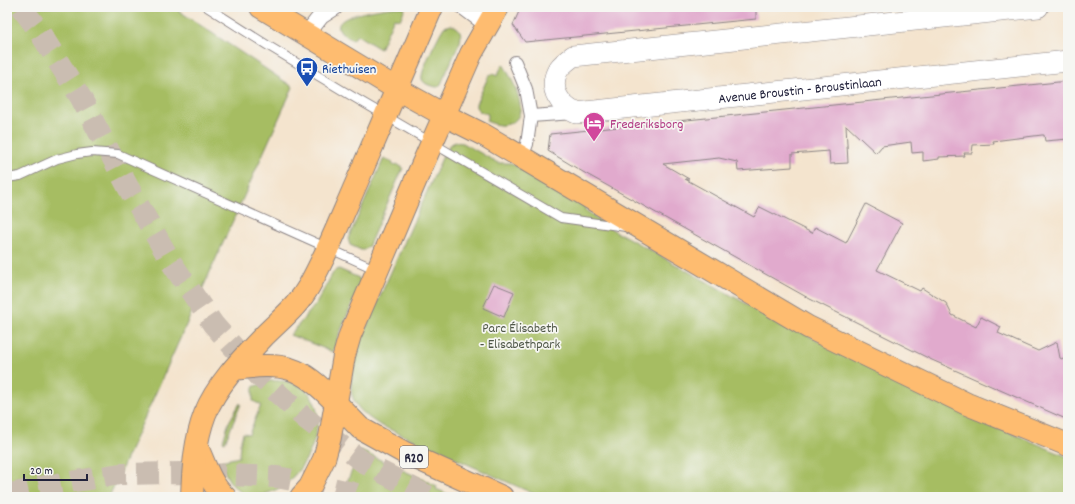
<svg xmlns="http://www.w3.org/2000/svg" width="1075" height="504" font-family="Dekko,sans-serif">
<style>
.green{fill:#a6bd62;stroke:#64704e}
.building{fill:#e1aacd}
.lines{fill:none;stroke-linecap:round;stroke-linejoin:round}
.trunk-tunnel{stroke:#cabdb1;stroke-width:22;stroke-dasharray:22 11;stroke-linecap:butt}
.service-casing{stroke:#8b8384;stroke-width:10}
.pedestrian-casing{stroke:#8b8384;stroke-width:14}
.minor-casing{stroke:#8b8384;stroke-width:18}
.tertiary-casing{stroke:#8b8384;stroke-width:22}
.primary-casing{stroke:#8b8384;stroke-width:24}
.trunk-casing{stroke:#8b8384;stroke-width:24}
.service{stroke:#fff;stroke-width:8}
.pedestrian{stroke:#fff;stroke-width:12}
.minor{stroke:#fff;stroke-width:16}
.tertiary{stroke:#fff;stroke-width:21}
.primary{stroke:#febc70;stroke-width:22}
.trunk{stroke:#febc70;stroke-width:22}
.labels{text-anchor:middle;stroke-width:3.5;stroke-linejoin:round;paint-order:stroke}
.shield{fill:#f6f6f2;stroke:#626272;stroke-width:1}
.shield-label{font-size:13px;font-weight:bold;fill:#22223b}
.transit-label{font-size:14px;fill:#164399;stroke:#f6f6f2;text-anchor:start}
.street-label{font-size:14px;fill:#22223b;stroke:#f6f6f2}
.hotel-label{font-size:14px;fill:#b23c85;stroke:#f6f6f2;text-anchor:start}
.park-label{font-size:14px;fill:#505849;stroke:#f6f6f2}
</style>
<rect width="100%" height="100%" fill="#f6f6f2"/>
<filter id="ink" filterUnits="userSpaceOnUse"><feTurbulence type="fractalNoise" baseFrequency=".025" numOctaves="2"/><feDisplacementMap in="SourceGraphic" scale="8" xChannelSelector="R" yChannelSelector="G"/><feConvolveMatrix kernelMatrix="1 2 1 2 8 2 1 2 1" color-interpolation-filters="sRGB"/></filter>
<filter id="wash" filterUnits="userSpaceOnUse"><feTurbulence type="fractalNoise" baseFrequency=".012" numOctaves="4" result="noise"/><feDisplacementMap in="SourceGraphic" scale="16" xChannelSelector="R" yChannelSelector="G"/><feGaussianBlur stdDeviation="0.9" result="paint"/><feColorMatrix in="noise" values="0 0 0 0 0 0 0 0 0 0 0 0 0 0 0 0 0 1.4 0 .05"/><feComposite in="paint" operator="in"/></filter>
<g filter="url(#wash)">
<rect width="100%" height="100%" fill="#f4e4ce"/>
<g class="green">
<polygon points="7,7 173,7 293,87 109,497 7,497"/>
<path d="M397,7L405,8L400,20L394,18L380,49L357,35L353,40C308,17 382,9 397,7Z"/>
<path d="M451,25C461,27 462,34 460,42L441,84L438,87C433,87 423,84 422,79C420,72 437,39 441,32L444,27Z"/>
<path d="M503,64C512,79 536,120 504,125C499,126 491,123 486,121L488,114L479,111L476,107V104L489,75L493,74L497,76Z"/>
<path d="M455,142L463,143L498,163H511L585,206V210L619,234H621L772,318L1002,429L1068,457V497H541L380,425C355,409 347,399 353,369C355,355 359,343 365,330L443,156H445L449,147L448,146Z"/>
<polygon points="384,158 393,162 392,164 395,166 397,164 403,168 368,247 364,250 361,250 350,245 348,239"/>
<polygon points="339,269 359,278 361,283 339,335 333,352 290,335 316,304 334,271"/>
<path d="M269,381C357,373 310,504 248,495C232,490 225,476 221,461L239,457L240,444L243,433L249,434L261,405L253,401V387Z"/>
<polygon points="240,403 241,404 225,442 223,441 229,422"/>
<polygon points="361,451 437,486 436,489 455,497 340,497"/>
</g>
<g id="blocks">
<g class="building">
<polygon points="521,7 756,7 756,19 525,42 513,25"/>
<polygon points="1068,81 1068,139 1045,141 1044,135 1042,135 993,141 994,144 973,145 972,153 964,153 965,156 939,157 939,159 923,161 923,152 912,153 911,142 882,146 876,153 846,125 848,163 830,164 829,151 792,154 792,167 738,171 737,162 719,158 663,164 689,179 685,179 754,217 760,207 812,233 815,227 846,243 866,204 902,223 877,270 920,291 922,288 946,303 952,315 976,327 981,317 1001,327 998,333 1038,351 1057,342 1060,358 1068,362 1068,420 932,360 810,299 583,172 548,151 550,134"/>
<polygon points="494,284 514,292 504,317 483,308"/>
</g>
</g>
</g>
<g filter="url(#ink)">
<use href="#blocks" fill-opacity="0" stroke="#8b8384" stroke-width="1"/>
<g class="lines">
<g class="trunk-tunnel">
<polyline points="21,7 37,28 81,98 128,187 171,262 213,324 260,377 306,419 366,464 430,497"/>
<polyline points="7,495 45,486 120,474 180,473 277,477 324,486 353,493 363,497"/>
</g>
<g class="service-casing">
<g id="service">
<polyline points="207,7 267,45 350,95 561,218 626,227"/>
<polyline points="7,178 20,176 57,159 77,154 92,152 118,154 377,270"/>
</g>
</g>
<g class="pedestrian-casing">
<g id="pedestrian">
<polyline points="515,62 526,89 531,116"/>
<polyline points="522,157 527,144 531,116 574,113"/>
</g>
</g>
<g class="minor-casing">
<g id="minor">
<polyline points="464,7 488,25"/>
<polyline points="306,35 321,16 335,7"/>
</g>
</g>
<g class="tertiary-casing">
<g id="tertiary">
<path id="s1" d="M1038,7L573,56C567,61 560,65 557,72C549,89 560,106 576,113L1068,61"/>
</g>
</g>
<g class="primary-casing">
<g id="primary">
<polyline points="261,7 397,89 444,115 484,135 808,327 967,404 1068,445"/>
<path d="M234,369C284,362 300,365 335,402"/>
<path d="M197,447C205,464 210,484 225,497"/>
<path d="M192,497C193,469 195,440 205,414C217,384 243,358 265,335C281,319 298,306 309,286C327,254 341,218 356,184C381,125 407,66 432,7"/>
<polyline points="301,497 310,487 324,459 330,437 344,356 350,335 417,177 471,54 498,7"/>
</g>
</g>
<g class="trunk-casing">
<polyline id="trunk" points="335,402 360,428 405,453 502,497"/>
</g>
<use href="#service" class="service"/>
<use href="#pedestrian" class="pedestrian"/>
<use href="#minor" class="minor"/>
<use href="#tertiary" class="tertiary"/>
<use href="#primary" class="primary"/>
<use href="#trunk" class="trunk"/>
</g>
</g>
<defs>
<g id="bus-pin" transform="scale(1.15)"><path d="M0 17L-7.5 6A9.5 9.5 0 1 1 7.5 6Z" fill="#1a4fb4" stroke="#f6f6f2"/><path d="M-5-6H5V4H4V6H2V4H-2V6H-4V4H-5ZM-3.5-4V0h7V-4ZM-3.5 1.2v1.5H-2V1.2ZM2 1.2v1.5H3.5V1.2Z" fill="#fff"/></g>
<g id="hotel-pin" transform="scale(1.15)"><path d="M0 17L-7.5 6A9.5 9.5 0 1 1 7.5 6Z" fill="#d1479c" stroke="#f6f6f2"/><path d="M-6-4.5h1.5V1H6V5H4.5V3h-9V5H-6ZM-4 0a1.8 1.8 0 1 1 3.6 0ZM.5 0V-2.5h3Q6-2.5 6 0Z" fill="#fff"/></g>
</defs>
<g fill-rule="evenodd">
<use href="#bus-pin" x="307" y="68"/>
<use href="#hotel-pin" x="594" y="123"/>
</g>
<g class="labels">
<rect class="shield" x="400" y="446" width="28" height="22" rx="3"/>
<g class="shield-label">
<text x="414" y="462">R20</text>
</g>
<g class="transit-label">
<text x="322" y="73">Riethuisen</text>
</g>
<g class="street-label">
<text dy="5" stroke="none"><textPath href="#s1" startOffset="766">Avenue Broustin - Broustinlaan</textPath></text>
</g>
<g class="hotel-label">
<text x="610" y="128">Frederiksborg</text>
</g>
<g class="park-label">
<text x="520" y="332">Parc Élisabeth<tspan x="520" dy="16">- Elisabethpark</tspan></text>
</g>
</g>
<rect width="1075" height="504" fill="none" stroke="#f6f6f2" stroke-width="24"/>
<path d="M24 474v6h63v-6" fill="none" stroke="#22223b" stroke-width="2"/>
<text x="30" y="474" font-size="12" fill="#22223b" stroke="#f6f6f2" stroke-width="3" paint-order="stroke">20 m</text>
</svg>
